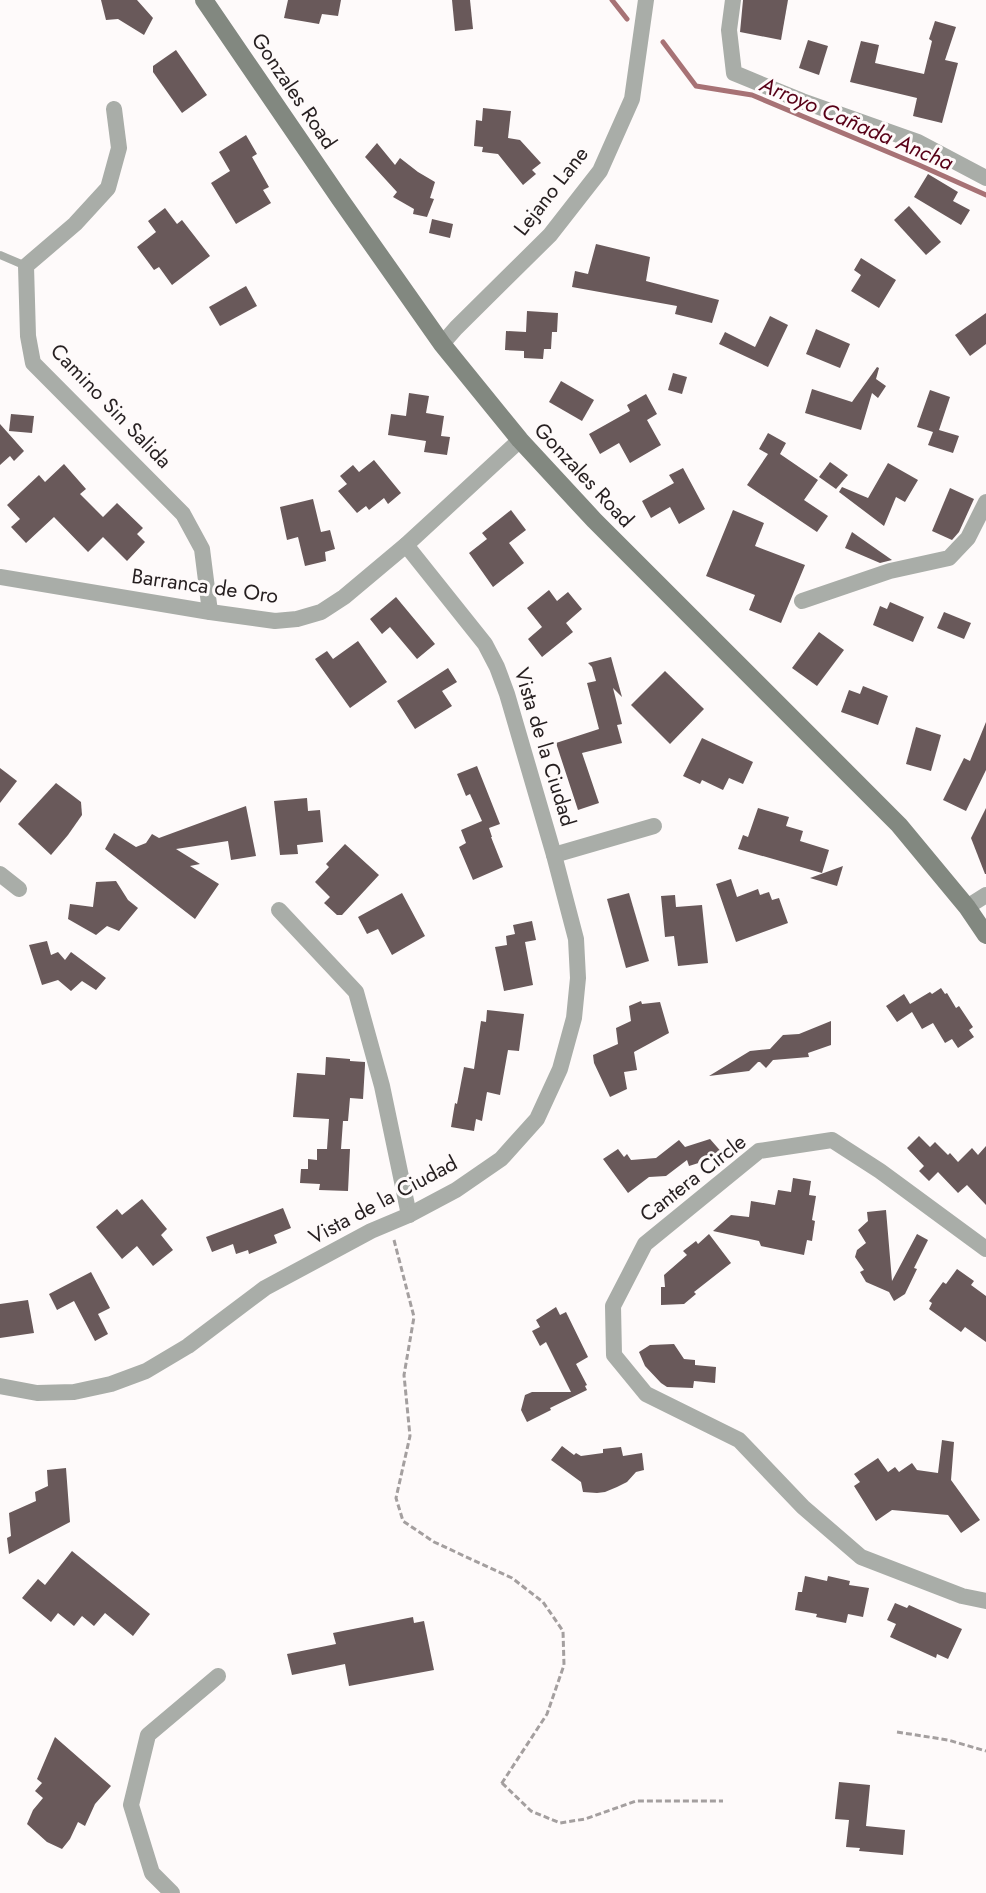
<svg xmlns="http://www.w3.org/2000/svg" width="986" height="1893" font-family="Jost,sans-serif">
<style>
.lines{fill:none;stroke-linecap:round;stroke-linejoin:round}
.stream{stroke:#a77275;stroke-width:5}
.building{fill:#69595a}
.path{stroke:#a49f9f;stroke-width:3;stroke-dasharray:6 3;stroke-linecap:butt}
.lane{stroke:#a9ada8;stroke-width:8}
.street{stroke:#a9ada8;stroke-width:16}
.secondary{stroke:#828880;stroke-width:18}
.labels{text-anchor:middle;stroke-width:6;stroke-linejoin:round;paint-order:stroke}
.street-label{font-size:21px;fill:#261f20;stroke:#fefafa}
.water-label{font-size:22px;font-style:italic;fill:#580017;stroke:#fefafa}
</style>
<rect width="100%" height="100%" fill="#fefafa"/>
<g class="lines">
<g class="stream">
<polyline points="612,0 627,19"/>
<polyline points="663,42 696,86 752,95 919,165 986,195"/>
</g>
</g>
<g class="building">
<polygon points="101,0 137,0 153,18 144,35 118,19 106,20"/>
<polygon points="288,0 341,0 338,16 322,14 319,24 284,18"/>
<polygon points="452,0 470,0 473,29 455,31"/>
<polygon points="743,0 788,0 781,40 740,32"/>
<polygon points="935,21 956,27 945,60 958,63 942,123 913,116 917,98 850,82 861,41 879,45 875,63 924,74 932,41 929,39"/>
<polygon points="808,40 828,46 819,75 799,68"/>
<polygon points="176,50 207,95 182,113 153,72 153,66"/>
<polygon points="483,108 511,111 508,138 520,140 541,163 532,170 536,174 523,185 498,154 482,152 483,147 474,146 476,120 482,121"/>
<polygon points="246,135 257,154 252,157 269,187 263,190 271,203 236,224 211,183 230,171 219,152"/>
<polygon points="377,143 395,165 400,158 418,172 435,182 430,198 434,199 427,217 413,214 414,209 393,197 397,192 365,157"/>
<polygon points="928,174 958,192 953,201 970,210 961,225 914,197"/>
<polygon points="909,206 941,242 926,255 894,220"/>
<polygon points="165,208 177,224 182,220 210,256 172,285 159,267 154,270 137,247 156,232 148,221"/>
<polygon points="432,219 453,224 450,238 429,233"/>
<polygon points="596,244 650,257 646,281 719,300 712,323 675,314 677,306 572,287 575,271 588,274"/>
<polygon points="861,258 896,280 879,308 851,291 861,275 854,270"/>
<polygon points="246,286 257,306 220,326 209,307"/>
<polygon points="527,311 558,313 557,332 552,332 551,349 544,349 543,359 524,358 524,351 505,350 506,331 526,332"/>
<polygon points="986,313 986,344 970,356 955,335"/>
<polygon points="770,316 788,325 768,367 719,344 725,332 755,347"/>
<polygon points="816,329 850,344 840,368 806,354"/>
<polygon points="877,367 879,368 876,379 886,386 878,398 872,393 861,430 805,413 812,389 852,402"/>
<polygon points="673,373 687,377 682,394 668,390"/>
<polygon points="561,381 594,400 582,421 549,402"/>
<polygon points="930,390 950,397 939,430 959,436 953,453 928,445 933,432 917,427"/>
<polygon points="409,393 429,396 426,413 444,416 441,436 450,437 447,455 424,452 426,441 388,435 391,414 406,416"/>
<polygon points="646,394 657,414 647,420 661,445 630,463 619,443 600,454 589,434 630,411 627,405"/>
<polygon points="11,414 34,416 32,433 9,431"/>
<polygon points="0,424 24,451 14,461 10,456 0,465"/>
<polygon points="768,433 786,443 780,454 818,480 804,500 828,516 817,532 747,485 768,454 759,449"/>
<polygon points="374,460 401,493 388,504 384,498 369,510 366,506 357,513 338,491 347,484 340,476 353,465 359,472"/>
<polygon points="830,462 848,475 836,489 819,477"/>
<polygon points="888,463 918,480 905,502 896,497 884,526 839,492 842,487 868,498"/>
<polygon points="64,464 86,489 80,494 103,517 117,503 143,528 137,534 145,542 127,561 103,537 88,552 54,517 26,543 11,527 20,519 7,505 39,475 45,482"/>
<polygon points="683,468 705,509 679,524 670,507 651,518 642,501 674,483 669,475"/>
<polygon points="950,488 974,499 959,532 952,540 932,531"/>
<polygon points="313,499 321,532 330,530 335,549 325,552 326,561 305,566 298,537 287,540 280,507"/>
<polygon points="511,510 526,530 509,543 524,563 493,587 469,553 487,539 482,533"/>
<polygon points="733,510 764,523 755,546 805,565 781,623 749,610 755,595 706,576"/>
<polygon points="852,532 892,560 880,563 845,548"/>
<polygon points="549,590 557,601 568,592 582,609 566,623 573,632 542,657 528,639 542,627 527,608"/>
<polygon points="396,597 435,644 417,659 390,627 382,634 370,619"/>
<polygon points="890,602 924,617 913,642 873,625 880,606 887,609"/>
<polygon points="944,612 971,623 964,639 937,628"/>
<polygon points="819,632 844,650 817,686 792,668"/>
<polygon points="358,641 387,682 350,708 315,659 327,651 333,659"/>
<polygon points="611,657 622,697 613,688 622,724 617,725 622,743 582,753 599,803 578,810 556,743 599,729 587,683 596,681 592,667 588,663"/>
<polygon points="448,668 457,682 442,691 452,706 415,729 397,701"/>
<polygon points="665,671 704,709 670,744 631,705"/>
<polygon points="863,686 888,696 878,725 841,712 849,690 860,694"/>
<polygon points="986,722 986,770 966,811 943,800 964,758 970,761"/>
<polygon points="916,727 941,735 931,771 906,764"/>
<polygon points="702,738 753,762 743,784 729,778 723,790 702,780 700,784 683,776"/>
<polygon points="477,766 500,824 489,828 492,837 491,837 503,867 473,880 459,847 466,843 461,830 482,821 470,794 466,796 457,774"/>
<polygon points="0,768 17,781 0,803"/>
<polygon points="56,783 81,802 82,815 68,835 51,855 18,824"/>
<polygon points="307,798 308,811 320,810 323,842 297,845 298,854 280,855 274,801"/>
<polygon points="246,806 256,856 231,860 228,841 176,849 200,864 190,866 219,884 195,919 105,849 114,833 136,847 146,843 152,834 159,838"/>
<polygon points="758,808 789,817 786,826 803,831 800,841 829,850 822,873 738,849 743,835 748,837"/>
<polygon points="986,808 986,874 985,874 971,838"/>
<polygon points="345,844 379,875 342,915 337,915 324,903 330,897 315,882 329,867 326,864"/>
<polygon points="843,866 837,886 810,878"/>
<polygon points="731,879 737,897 758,889 760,895 769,892 772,900 779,898 788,923 736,942 716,884"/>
<polygon points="116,881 128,900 138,908 119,931 107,926 96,935 68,919 70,904 93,907 96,882"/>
<polygon points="402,893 425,936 392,955 378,929 367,934 358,917"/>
<polygon points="629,893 649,961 626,968 607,899"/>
<polygon points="675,895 676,907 702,905 708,963 678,966 674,936 665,937 661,896"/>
<polygon points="532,921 536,940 525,942 533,985 504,991 495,947 507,945 506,936 515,934 513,925"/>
<polygon points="47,941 51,955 58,952 65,960 71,952 106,978 96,990 82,981 71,991 58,980 42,985 29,945"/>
<polygon points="941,988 945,994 947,993 956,1008 959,1006 973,1027 969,1030 974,1037 958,1048 952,1039 945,1043 933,1023 922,1029 912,1012 897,1022 886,1006 904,994 910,1004 930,992 932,994"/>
<polygon points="641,1001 642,1004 660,1002 669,1033 634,1052 637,1070 624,1072 627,1089 610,1097 594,1063 593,1055 618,1044 616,1028 631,1021 629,1006"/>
<polygon points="487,1010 524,1014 519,1051 508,1050 500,1095 487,1092 482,1121 476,1119 474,1131 451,1127 455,1103 457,1104 464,1067 474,1069 481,1021 486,1022"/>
<polygon points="831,1021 831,1045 808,1053 809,1057 773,1060 766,1068 760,1062 758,1062 749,1071 709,1076 750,1051 770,1049 783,1035 799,1034"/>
<polygon points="326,1057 350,1059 350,1061 365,1062 365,1065 363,1099 350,1098 348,1121 343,1121 341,1149 350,1149 348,1191 319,1190 320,1184 300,1183 301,1169 308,1169 308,1159 317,1160 317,1149 327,1149 329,1119 293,1117 297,1073 325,1075"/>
<polygon points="919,1136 930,1147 935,1142 948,1155 950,1153 958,1162 972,1148 978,1155 986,1146 986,1205 967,1185 958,1193 938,1172 929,1181 919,1171 924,1166 907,1148"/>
<polygon points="710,1139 724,1155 689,1166 687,1160 666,1176 649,1177 628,1193 603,1159 618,1149 624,1157 627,1154 631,1160 656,1158 679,1140 685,1147"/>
<polygon points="793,1178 811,1181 809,1195 816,1196 812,1220 815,1221 812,1241 807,1240 804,1255 761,1246 759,1241 713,1231 731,1215 749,1217 751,1201 775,1205 778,1190 791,1192"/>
<polygon points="142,1199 167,1229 161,1235 173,1250 153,1266 137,1246 122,1259 96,1227 117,1209 122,1215"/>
<polygon points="283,1208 291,1228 274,1235 277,1243 249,1254 248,1250 236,1254 233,1244 212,1252 206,1237"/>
<polygon points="886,1210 892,1281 917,1234 928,1240 914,1268 917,1269 905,1294 894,1301 889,1292 866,1282 860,1272 864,1270 855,1257 857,1250 866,1243 858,1230 868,1221 867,1212"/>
<polygon points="709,1234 731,1263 694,1292 696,1294 684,1304 661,1305 661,1287 665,1287 664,1275 687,1255 683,1251 696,1241 698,1244"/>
<polygon points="957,1269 974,1281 971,1285 986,1296 986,1342 965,1327 961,1332 929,1309 932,1303 929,1301 943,1282 946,1284"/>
<polygon points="91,1272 110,1308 98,1314 108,1334 95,1341 74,1301 57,1310 49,1294"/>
<polygon points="28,1300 34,1333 0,1338 0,1304"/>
<polygon points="556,1307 560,1315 566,1312 588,1357 576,1364 587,1385 585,1386 587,1390 550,1408 551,1410 527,1422 521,1410 525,1395 532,1392 571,1392 546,1342 540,1346 532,1331 540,1327 536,1320"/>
<polygon points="674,1344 684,1359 695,1360 695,1365 716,1367 715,1383 694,1381 693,1388 667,1387 661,1383 645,1366 639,1352 650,1345"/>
<polygon points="942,1440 954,1442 951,1480 980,1520 961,1533 948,1515 892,1510 876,1521 854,1486 860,1482 854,1474 878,1458 888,1472 895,1467 899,1472 912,1463 917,1470 938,1473"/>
<polygon points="562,1446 574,1455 576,1453 581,1456 603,1453 603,1449 621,1447 623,1456 642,1453 644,1470 636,1472 627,1482 617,1487 605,1492 597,1493 583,1492 581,1482 551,1460"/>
<polygon points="66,1468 70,1522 9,1554 7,1538 11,1536 9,1513 36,1501 35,1492 48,1486 47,1470"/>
<polygon points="72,1551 150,1614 133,1636 105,1613 94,1626 82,1616 74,1626 58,1613 51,1622 22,1598 38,1579 45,1585"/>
<polygon points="805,1576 827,1581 828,1576 850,1581 849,1585 869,1588 863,1617 848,1614 846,1623 816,1617 817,1614 795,1610 798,1592 802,1592"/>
<polygon points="895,1603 907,1608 909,1605 962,1629 948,1659 937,1654 936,1658 890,1637 896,1624 887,1620"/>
<polygon points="413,1617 414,1623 424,1621 434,1670 349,1686 345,1664 292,1675 287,1654 336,1644 333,1633"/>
<polygon points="55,1737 111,1786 95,1804 85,1826 78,1822 70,1839 62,1849 47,1842 27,1824 33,1810 43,1798 35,1791 42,1783 37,1779"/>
<polygon points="839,1782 870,1785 866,1826 905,1830 903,1855 859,1851 860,1848 846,1847 849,1820 835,1819"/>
</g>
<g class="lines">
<g class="path">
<polyline points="394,1240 414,1317 404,1375 410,1436 396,1498 403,1521 434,1542 512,1578 543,1602 563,1631 564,1665 547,1714 500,1786"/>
<polyline points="897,1732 948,1740 986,1751"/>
<polyline points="502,1783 531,1811 560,1823 585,1819 636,1801 723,1801"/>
</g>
<polyline class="lane" points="0,255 26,266"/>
<g class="street">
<polyline points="733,0 729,30 734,73 802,101 918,142 986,178"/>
<polyline points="114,109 119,148 108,188 75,224 26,266 28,336 33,363 183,514 202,549 210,612"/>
<polyline points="442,344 456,328 550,235 600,171 632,99 646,0"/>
<polyline points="0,577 210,612 275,621 297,619 321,612 344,597 406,545 520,440"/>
<polyline points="802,601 890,571 949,558 968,538 986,502"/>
<polyline points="554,855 654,826"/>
<polyline points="0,874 19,889"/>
<polyline points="967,907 986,895"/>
<polyline points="279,910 356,992 382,1086 409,1215"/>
<polyline points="986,1249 880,1171 832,1140 759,1151 645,1244 613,1306 614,1355 646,1394 739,1440 803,1507 861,1557 962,1596 986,1601"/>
<polyline points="0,1386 37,1393 74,1392 111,1384 146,1371 188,1346 265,1288 371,1231 409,1215 456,1190 501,1159 537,1119 560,1069 574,1018 578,978 576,939 554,855 507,694 497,667 485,644 406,545"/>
<polyline points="172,1893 152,1873 131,1805 148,1735 218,1676"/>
</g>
<polyline class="secondary" points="204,0 340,199 442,344 520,440 594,520 899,825 967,907 986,935"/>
</g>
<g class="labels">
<g class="street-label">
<text transform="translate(294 91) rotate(56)" y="7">Gonzales Road</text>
<text transform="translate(551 191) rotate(-52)" y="7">Lejano Lane</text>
<text transform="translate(111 406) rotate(46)" y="7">Camino Sin Salida</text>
<text transform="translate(584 475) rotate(47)" y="7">Gonzales Road</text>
<text transform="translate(205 586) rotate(8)" y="7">Barranca de Oro</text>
<text transform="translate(545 747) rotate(73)" y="7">Vista de la Ciudad</text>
<text transform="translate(693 1178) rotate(-38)" y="7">Cantera Circle</text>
<text transform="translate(383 1200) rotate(-28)" y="7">Vista de la Ciudad</text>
</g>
<g class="water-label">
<text transform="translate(857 123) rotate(23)" y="8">Arroyo Cañada Ancha</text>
</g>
</g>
</svg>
